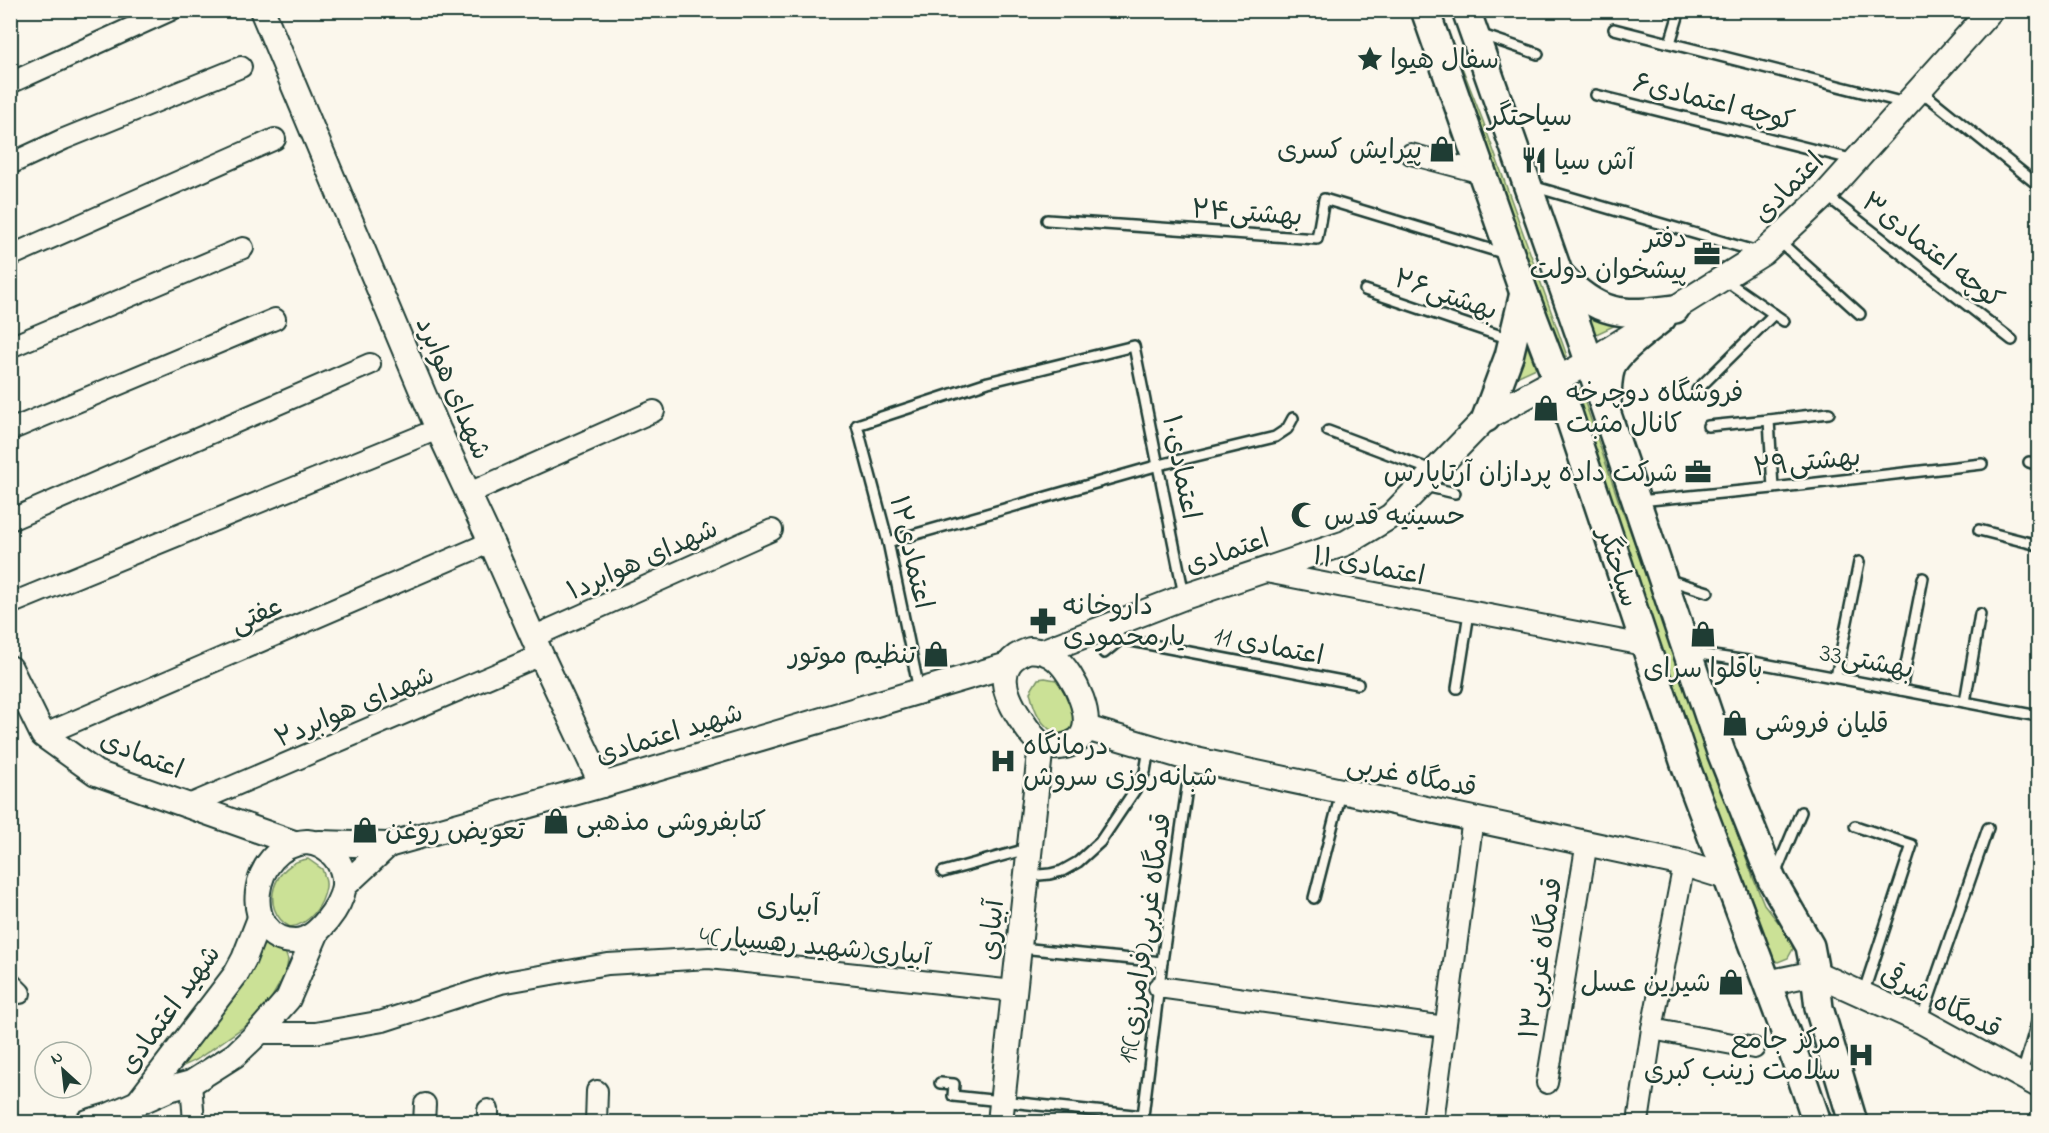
<svg xmlns="http://www.w3.org/2000/svg" width="2049" height="1133" font-family="'Indie Flower','Playpen Sans Arabic',sans-serif">
<style>
.green{fill:#cbe196;stroke:#758f65;stroke-width:1.5}
.lines{fill:none;stroke-linecap:round;stroke-linejoin:round}
.service-casing{stroke:#1f3d34;stroke-width:14}
.minor-casing{stroke:#1f3d34;stroke-width:24}
.tertiary-casing{stroke:#1f3d34;stroke-width:28}
.secondary-casing{stroke:#1f3d34;stroke-width:32}
.service{stroke:#fbf7ec;stroke-width:9}
.minor{stroke:#fbf7ec;stroke-width:20}
.tertiary{stroke:#fbf7ec;stroke-width:24}
.secondary{stroke:#fbf7ec;stroke-width:27}
.labels{text-anchor:middle;stroke-width:5;stroke-linejoin:round;paint-order:stroke}
.poi-label{font-size:27px;fill:#1f3d34;stroke:#fbf7ec;text-anchor:start}
.street-label{font-size:27px;fill:#1f3d34;stroke:#fbf7ec}
.neighbourhood-label{font-size:28px;fill:#1f3d34;stroke:#fbf7ec}
</style>
<rect width="100%" height="100%" fill="#fbf7ec"/>
<filter id="ink" filterUnits="userSpaceOnUse"><feTurbulence type="fractalNoise" baseFrequency=".0167" numOctaves="2"/><feDisplacementMap in="SourceGraphic" scale="12" xChannelSelector="R" yChannelSelector="G"/><feConvolveMatrix kernelMatrix="1 2 1 2 8 2 1 2 1" color-interpolation-filters="sRGB"/></filter>
<g filter="url(#ink)">
<g class="green">
<polygon points="1432,11 1440,11 1483,121 1567,356 1559,357"/>
<polygon points="1581,307 1620,323 1592,336"/>
<polygon points="1527,345 1536,368 1510,380"/>
<polygon points="1580,388 1619,502 1678,657 1711,759 1754,880 1764,904 1790,937 1793,949 1788,958 1778,962 1767,957 1760,942 1756,911 1700,763 1572,392"/>
<path d="M1045,678L1056,680L1069,696L1076,718L1071,730L1060,735C1041,728 1034,710 1030,692L1038,679Z"/>
<path d="M308,859L322,869C324,875 327,881 326,887C323,906 309,925 290,927C258,909 274,862 308,859Z"/>
<path d="M276,943L284,949L288,960L286,973L272,997L255,1019L196,1060L172,1071C188,1052 207,1033 222,1013C237,991 246,964 264,944Z"/>
</g>
<g class="lines">
<g class="service-casing">
<g id="service">
<polyline points="1614,29 1905,103"/>
<polyline points="1479,34 1538,54"/>
<polyline points="1670,43 1680,10"/>
<polyline points="1921,91 2038,185"/>
<polyline points="1596,95 1855,160"/>
<polyline points="1532,186 1758,252"/>
<polyline points="1827,196 2012,340"/>
<polyline points="1047,220 1317,239 1324,199 1506,254"/>
<polyline points="1778,240 1860,314"/>
<polyline points="1725,280 1784,321"/>
<polyline points="1365,290 1510,339"/>
<polyline points="1697,390 1774,314"/>
<polyline points="1769,420 1829,413"/>
<polyline points="1708,426 1769,420 1773,488"/>
<polyline points="1328,431 1434,471"/>
<polyline points="2029,462 2038,465"/>
<polyline points="1425,486 1455,493"/>
<polyline points="1639,501 1773,488 1982,464"/>
<polyline points="1979,530 2038,545"/>
<polyline points="888,542 1159,465 1275,437 1287,429 1293,418"/>
<polyline points="1669,580 1708,592"/>
<polyline points="1107,628 1121,639 1358,684"/>
<polyline points="1104,653 1121,639"/>
<polyline points="1692,653 1748,661 2038,716"/>
<polyline points="1836,677 1859,562"/>
<polyline points="1457,688 1469,613"/>
<polyline points="919,690 888,542 857,425 988,382 1134,346 1184,595"/>
<polyline points="1901,690 1923,578"/>
<polyline points="1965,702 1980,614"/>
<polyline points="1855,826 1912,845 1863,994"/>
<polyline points="943,872 1027,849"/>
<polyline points="1776,872 1801,812"/>
<polyline points="1028,876 1050,874 1062,871 1078,862 1100,842 1137,787 1145,772 1149,749"/>
<polyline points="1314,898 1341,793"/>
<polyline points="1021,948 1162,962"/>
<polyline points="1921,1021 1988,828"/>
<polyline points="2022,1074 2038,1019"/>
<polyline points="940,1083 954,1084 953,1096 1143,1116"/>
<polyline points="1146,1122 1143,1116 1162,962 1191,760"/>
</g>
</g>
<g class="minor-casing">
<g id="minor">
<polyline points="10,83 171,10"/>
<polyline points="1411,154 1482,173"/>
<polyline points="10,164 64,139 241,67"/>
<polyline points="10,256 275,139"/>
<polyline points="10,347 243,248"/>
<polyline points="10,430 275,319"/>
<polyline points="467,494 654,411"/>
<polyline points="10,520 370,364"/>
<polyline points="1261,571 1644,645"/>
<polyline points="10,604 438,429"/>
<polyline points="533,637 772,530"/>
<polyline points="43,735 491,542"/>
<polyline points="189,805 541,655"/>
<polyline points="10,983 20,993"/>
<polyline points="1159,987 1445,1027"/>
<polyline points="1652,1029 1754,1048"/>
<polyline points="258,1033 315,1033 383,1021 501,983 608,964 709,958 1014,991"/>
<polyline points="191,1083 194,1122"/>
<polyline points="1547,1083 1587,842"/>
<polyline points="424,1122 425,1104"/>
<polyline points="488,1122 488,1110"/>
<polyline points="596,1122 597,1091"/>
<polyline points="1433,1122 1473,818"/>
<polyline points="1638,1122 1652,1029 1684,864"/>
</g>
</g>
<g class="tertiary-casing">
<g id="tertiary">
<polyline points="262,10 438,429 491,542 541,655 602,785"/>
<path d="M1030,650C1040,651 1048,652 1056,659C1073,673 1099,723 1078,740C1068,747 1054,750 1043,744C1035,741 1029,731 1024,724C1006,699 989,663 1030,650Z"/>
<polyline points="1044,651 1184,597 1346,543 1391,516 1486,418 1589,362 1763,253 1825,195 1991,10"/>
<polyline points="10,668 43,735 96,773 294,843"/>
<polyline points="1086,728 1191,759 1684,864 1726,877"/>
<path d="M307,842C328,844 346,863 344,886C341,906 317,941 295,941C239,941 248,845 307,842Z"/>
<polyline points="319,843 388,845 602,785 1008,665"/>
<polyline points="344,886 388,845"/>
<polyline points="1767,983 1815,973 1921,1021 2038,1085"/>
<polyline points="140,1100 236,974 244,959 260,918"/>
<polyline points="88,1122 108,1116 169,1089 191,1083 235,1055 258,1033 288,999 316,934"/>
<polyline points="1000,1122 1041,744"/>
</g>
</g>
<g class="secondary-casing">
<g id="secondary">
<polyline points="1425,10 1524,293 1557,380 1686,767 1794,1055 1817,1122"/>
<polyline points="1466,10 1585,349 1721,752 1772,880 1810,946 1815,973 1819,1008 1853,1122"/>
<path d="M1560,275C1599,316 1622,316 1675,309"/>
<path d="M1607,404C1607,392 1607,379 1611,367C1617,351 1648,330 1662,318"/>
<polyline points="1486,418 1509,356 1524,293"/>
</g>
</g>
<use href="#service" class="service"/>
<use href="#minor" class="minor"/>
<use href="#tertiary" class="tertiary"/>
<use href="#secondary" class="secondary"/>
</g>
</g>
<defs>
<g id="sight-bare" transform="scale(2.07)"><path d="M0-6L1.8-2.2L6-1.7L2.9 1.2L3.7 5.4L0 3.3L-3.7 5.4L-2.9 1.2L-6-1.7L-1.8-2.2Z" fill="#1f3d34" stroke="#fbf7ec" stroke-width="2.5" paint-order="stroke"/></g>
<g id="shop-bare" transform="scale(2.07)"><path d="M-5-2.5h2.3a2.7 3.5 0 0 1 5.4 0H5L5.5 6h-11ZM-1.5-2.5h3a1.5 2.3 0 0 0-3 0Z" fill="#1f3d34" stroke="#fbf7ec" stroke-width="2.5" paint-order="stroke"/></g>
<g id="restaurant-bare" transform="scale(2.07)"><path d="M-5-6h1v4h1v-4h1v4h1v-4h1v5L-1.5 .5V6h-2V.5L-5-1ZM5-6V6H3V1.5H1.5Q1.5-4 5-6Z" fill="#1f3d34" stroke="#fbf7ec" stroke-width="2.5" paint-order="stroke"/></g>
<g id="office-bare" transform="scale(2.07)"><path d="M-6-3h4V-5.5h4V-3h4V5H-6ZM-1-4.5V-3h2v-1.5ZM-6 0V1H6V0Z" fill="#1f3d34" stroke="#fbf7ec" stroke-width="2.5" paint-order="stroke"/></g>
<g id="mosque-bare" transform="scale(2.07)"><path d="M3.5-4.9A6 6 0 1 0 3.5 4.9A5 5 0 1 1 3.5-4.9Z" fill="#1f3d34" stroke="#fbf7ec" stroke-width="2.5" paint-order="stroke"/></g>
<g id="pharmacy-bare" transform="scale(2.07)"><path d="M-2-6h4v4h4v4h-4v4h-4v-4h-4v-4h4Z" fill="#1f3d34" stroke="#fbf7ec" stroke-width="2.5" paint-order="stroke"/></g>
<g id="hospital-bare" transform="scale(2.07)"><path d="M-5-5h3v3.5h4V-5h3V5h-3V1.5h-4V5h-3Z" fill="#1f3d34" stroke="#fbf7ec" stroke-width="2.5" paint-order="stroke"/></g>
</defs>
<g fill-rule="evenodd">
<use href="#sight-bare" x="1370" y="59"/>
<use href="#shop-bare" x="1442" y="149"/>
<use href="#restaurant-bare" x="1534" y="160"/>
<use href="#office-bare" x="1707" y="254"/>
<use href="#shop-bare" x="1546" y="408"/>
<use href="#office-bare" x="1698" y="472"/>
<use href="#mosque-bare" x="1304" y="515"/>
<use href="#pharmacy-bare" x="1043" y="621"/>
<use href="#shop-bare" x="1703" y="634"/>
<use href="#shop-bare" x="936" y="654"/>
<use href="#shop-bare" x="1735" y="723"/>
<use href="#hospital-bare" x="1003" y="761"/>
<use href="#shop-bare" x="556" y="821"/>
<use href="#shop-bare" x="365" y="830"/>
<use href="#shop-bare" x="1731" y="982"/>
<use href="#hospital-bare" x="1861" y="1055"/>
</g>
<g class="labels">
<g class="poi-label">
<text x="1390" y="68">سفال هیوا</text>
<text x="1422" y="158" text-anchor="end">پیرایش کسری</text>
<text x="1554" y="169">آش سیا</text>
<text x="1687" y="247" text-anchor="end">دفتر<tspan x="1687" dy="31">پیشخوان دولت</tspan></text>
<text x="1566" y="401">فروشگاه دوچرخه<tspan x="1566" dy="31">کانال مثبت</tspan></text>
<text x="1678" y="481" text-anchor="end">شرکت داده پردازان آرتاپارس</text>
<text x="1324" y="524">حسینیه قدس</text>
<text x="1063" y="614">داروخانه<tspan x="1063" dy="31">یارمحمودی</tspan></text>
<text x="916" y="663" text-anchor="end">تنظیم موتور</text>
<text x="1703" y="677" text-anchor="middle">باقلوا سرای</text>
<text x="1755" y="732">قلیان فروشی</text>
<text x="1023" y="754">درمانگاه<tspan x="1023" dy="31">شبانه‌روزی سروش</tspan></text>
<text x="576" y="830">کتابفروشی مذهبی</text>
<text x="385" y="839">تعویض روغن</text>
<text x="1711" y="991" text-anchor="end">شیرین عسل</text>
<text x="1841" y="1048" text-anchor="end">مرکز جامع<tspan x="1841" dy="31">سلامت زینب کبری</tspan></text>
</g>
<g class="street-label">
<text transform="translate(1714 101) rotate(14)" y="9">کوچه اعتمادی۶</text>
<text transform="translate(1788 187) rotate(-45)" y="9">اعتمادی</text>
<text transform="translate(1247 212) rotate(4)" y="9">۲۴بهشتی</text>
<text transform="translate(1933 250) rotate(38)" y="9">کوچه اعتمادی۳</text>
<text transform="translate(1446 294) rotate(19)" y="9">۲۶بهشتی</text>
<text transform="translate(454 388) rotate(67)" y="9">شهدای هوابرد</text>
<text transform="translate(1807 461) rotate(-6)" y="9">۲۹بهشتی</text>
<text transform="translate(1182 467) rotate(79)" y="9">اعتمادی۱۰</text>
<text transform="translate(1227 551) rotate(-19)" y="9">اعتمادی</text>
<text transform="translate(912 552) rotate(77)" y="9">اعتمادی۱۲</text>
<text transform="translate(642 559) rotate(-24)" y="9">شهدای هوابرد۱</text>
<text transform="translate(1369 565) rotate(11)" y="9">۱۱ اعتمادی</text>
<text transform="translate(1619 567) rotate(72)" y="9">سیاحتگر</text>
<text transform="translate(256 614) rotate(-23)" y="9">عفتی</text>
<text transform="translate(1269 645) rotate(11)" y="9">11 اعتمادی</text>
<text transform="translate(1867 660) rotate(11)" y="9">33بهشتی</text>
<text transform="translate(354 706) rotate(-23)" y="9">شهدای هوابرد۲</text>
<text transform="translate(669 733) rotate(-17)" y="9">شهید اعتمادی</text>
<text transform="translate(142 754) rotate(22)" y="9">اعتمادی</text>
<text transform="translate(1412 775) rotate(11)" y="9">قدمگاه غربی</text>
<text transform="translate(991 930) rotate(-84)" y="9">آبیاری</text>
<text transform="translate(1144 938) rotate(-82)" y="9">19قدمگاه غربی(فرامرزی)</text>
<text transform="translate(815 945) rotate(5)" y="9">4آبیاری(شهید رهسپار)</text>
<text transform="translate(1540 958) rotate(-81)" y="9">قدمگاه غربی۱۳</text>
<text transform="translate(1941 1001) rotate(27)" y="9">قدمگاه شرقی</text>
<text transform="translate(169 1009) rotate(-54)" y="9">شهید اعتمادی</text>
</g>
<g class="neighbourhood-label">
<text x="1530" y="125">سیاحتگر</text>
<text x="788" y="915">آبیاری</text>
</g>
</g>
<rect width="2049" height="1133" fill="none" stroke="#fbf7ec" stroke-width="36"/>
<rect x="18" y="18" width="2013" height="1097" fill="none" stroke="#1f3d34" stroke-width="2" filter="url(#ink)"/>
<g transform="translate(63 1070) rotate(333)"><circle r="28" fill="#fbf7ec" stroke="#a3ada2" stroke-width="1.5"/>
<path d="M0-4.5L10 22L0 15L-10 22Z" fill="#1f3d34"/>
<text y="-9" font-size="16" font-weight="bold" text-anchor="middle" fill="#1f3d34">N</text>
</g>
</svg>
